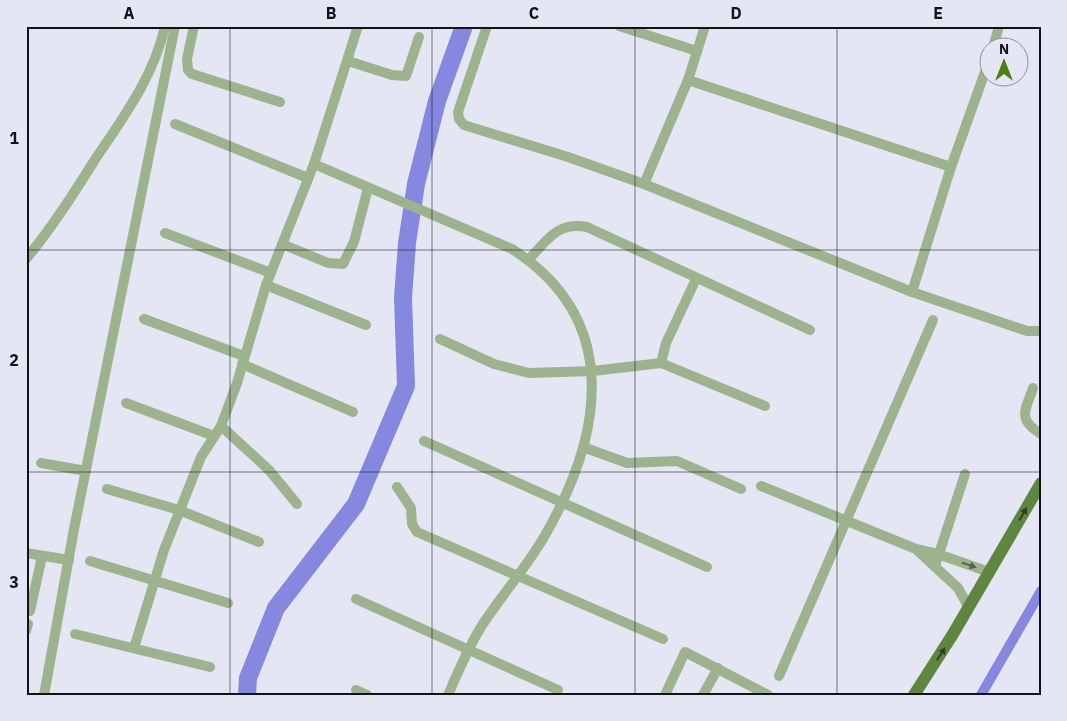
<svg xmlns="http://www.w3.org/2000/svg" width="1067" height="721" font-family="'IBM Plex Sans',sans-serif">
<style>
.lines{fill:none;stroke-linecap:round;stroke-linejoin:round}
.canal{stroke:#8688df;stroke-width:10}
.river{stroke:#8688df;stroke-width:18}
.minor{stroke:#9db38e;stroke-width:10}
.major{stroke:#5e863f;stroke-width:12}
.oneway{fill:#304027}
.oneway2{fill:#586252}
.grid{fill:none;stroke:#121217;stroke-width:1;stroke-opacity:0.55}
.neatline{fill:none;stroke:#121217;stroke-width:2}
.grid-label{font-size:16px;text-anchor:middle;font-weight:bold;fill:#121217}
</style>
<rect width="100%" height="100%" fill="#e4e6f4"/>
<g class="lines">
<polyline class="canal" points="981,695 1041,591"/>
<polyline class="river" points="247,695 248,678 276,608 356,504 406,386 403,298 407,243 416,184 437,101 464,26"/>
<g class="minor">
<polyline points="194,26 187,59 188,70 192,74 280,102"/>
<polyline points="487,26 458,112 459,119 464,125 568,157 644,184 912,292 1027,331 1041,331"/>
<polyline points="619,26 697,51"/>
<polyline points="993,48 999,26"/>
<polyline points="348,61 392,75 406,76 419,37"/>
<polyline points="688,80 951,167"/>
<polyline points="175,124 308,178"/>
<path d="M314,164L512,249C624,321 602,437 544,537C526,568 501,596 481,627C468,648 458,672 448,695"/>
<polyline points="644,184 688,80 705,26"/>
<polyline points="165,233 271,273"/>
<polyline points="282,244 328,263 343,264 354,242 368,188"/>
<path d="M26,259C51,229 73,195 94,161C122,119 154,77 165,26"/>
<path d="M528,260C547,241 557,221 587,227L810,330"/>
<polyline points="266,285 366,325"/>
<polyline points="912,292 951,167 990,58"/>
<polyline points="144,319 244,356"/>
<polyline points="440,339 494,364 529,373 593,371 661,363 765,406"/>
<polyline points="661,363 666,343 696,279"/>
<polyline points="242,364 353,412"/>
<path d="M1033,388C1025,411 1017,419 1041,434"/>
<polyline points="126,403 214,436"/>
<polyline points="221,426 269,470 297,504"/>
<polyline points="424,441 707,567"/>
<polyline points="583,447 627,463 677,461 741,489"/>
<polyline points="41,463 86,471"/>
<polyline points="761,486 916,549 938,554 989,572"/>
<polyline points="397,487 411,508 412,524 417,532 663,639"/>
<polyline points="107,489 179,510 259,542"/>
<polyline points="917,550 958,588 969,608"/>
<polyline points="26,553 69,560"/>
<polyline points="90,561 228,603"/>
<polyline points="935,566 965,474"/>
<polyline points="356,599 558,690"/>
<polyline points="30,611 42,556"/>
<polyline points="26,631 28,624"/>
<polyline points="75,634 210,667"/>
<polyline points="134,648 164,550 201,457 221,426 237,383 266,285 314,164 358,26"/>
<polyline points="779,676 933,320"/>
<polyline points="356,690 367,695"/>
<polyline points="44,695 74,529 175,26"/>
<polyline points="665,695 685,652 768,695"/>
<polyline points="703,695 718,668"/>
</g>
<polyline class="major" points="914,695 953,634 1041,483"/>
</g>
<defs><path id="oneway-solid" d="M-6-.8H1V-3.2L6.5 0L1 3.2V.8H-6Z" transform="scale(1.25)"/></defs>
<g class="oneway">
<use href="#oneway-solid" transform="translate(1023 514) rotate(-60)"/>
<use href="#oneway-solid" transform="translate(941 654) rotate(-57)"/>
</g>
<use class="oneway2" href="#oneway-solid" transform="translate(969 565) rotate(19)"/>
<path class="grid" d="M230,26V695M432,26V695M635,26V695M837,26V695M26,250H1041M26,472H1041"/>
<rect width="1067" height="721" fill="none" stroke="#e4e6f4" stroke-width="55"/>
<g transform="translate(1004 62)"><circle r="24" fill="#e4e6f4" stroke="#90919c"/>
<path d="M0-4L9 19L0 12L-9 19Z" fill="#4b7f12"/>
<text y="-8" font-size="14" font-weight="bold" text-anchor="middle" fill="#121217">N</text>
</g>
<rect x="28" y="28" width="1012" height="666" class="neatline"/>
<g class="grid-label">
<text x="129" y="19">A</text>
<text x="331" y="19">B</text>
<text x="534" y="19">C</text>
<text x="736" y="19">D</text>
<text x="938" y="19">E</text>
<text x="14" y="144">1</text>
<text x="14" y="366">2</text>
<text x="14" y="588">3</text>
</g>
</svg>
